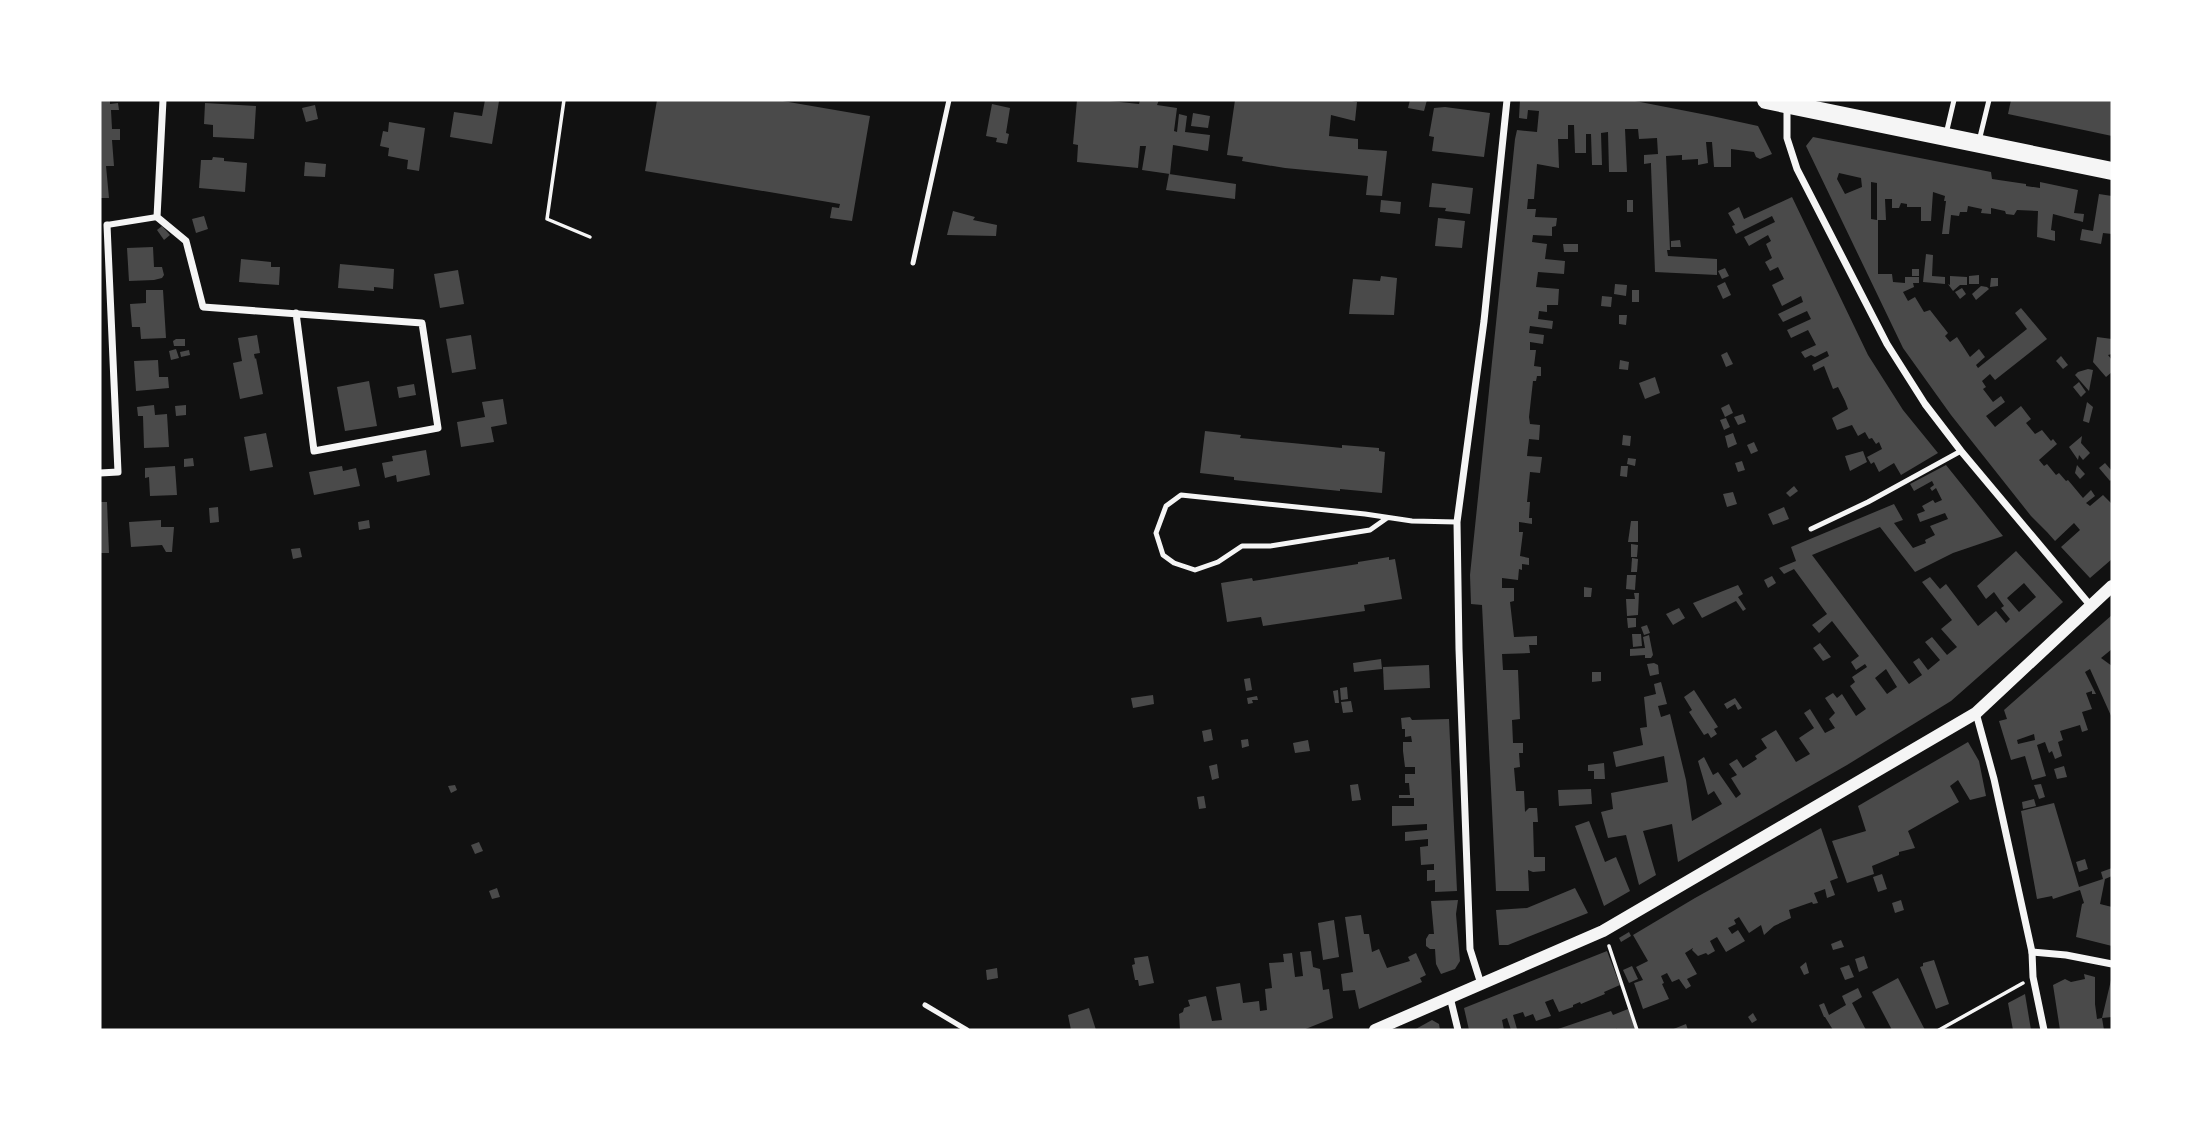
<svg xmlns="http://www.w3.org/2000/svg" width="2212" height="1130" font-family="'Roboto Condensed',sans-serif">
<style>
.building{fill:#4a4a4a;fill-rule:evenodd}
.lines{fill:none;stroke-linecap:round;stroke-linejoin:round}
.path{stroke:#f5f5f5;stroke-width:3.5}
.service{stroke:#f5f5f5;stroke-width:5}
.pedestrian{stroke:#f5f5f5;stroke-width:6}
.minor{stroke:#f5f5f5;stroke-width:7}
.tertiary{stroke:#f5f5f5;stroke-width:12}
.primary{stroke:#f5f5f5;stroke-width:18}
</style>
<rect width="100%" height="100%" fill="#111"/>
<g class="building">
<polygon points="100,100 110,100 110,104 118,103 119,110 111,110 112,129 120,129 120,140 112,140 114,166 106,166 109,198 100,198"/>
<polygon points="485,100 499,101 492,144 450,137 454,112 482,116"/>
<polygon points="657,100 777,100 870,116 852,221 830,218 832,207 839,208 840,204 645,171"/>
<polygon points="1077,100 1111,100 1110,101 1139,104 1140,100 1159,100 1157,105 1177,108 1174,131 1177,132 1179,114 1187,116 1185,132 1210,135 1208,151 1173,145 1170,174 1142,170 1146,146 1140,146 1138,168 1077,162 1078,145 1073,144"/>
<polygon points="1235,100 1347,100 1357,102 1355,121 1331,115 1329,136 1358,139 1358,149 1387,151 1382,196 1366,195 1368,176 1285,168 1242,161 1243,157 1227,155"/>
<polygon points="1410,100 1427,100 1424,111 1408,108"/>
<polygon points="1520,100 1630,100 1712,116 1758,126 1772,154 1760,159 1756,157 1754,152 1731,149 1731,167 1714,167 1712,142 1706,142 1708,163 1698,165 1698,159 1682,160 1682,155 1666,156 1670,250 1667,250 1668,256 1717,259 1717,275 1655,272 1651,166 1651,163 1644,164 1644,155 1658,154 1657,138 1639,139 1638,129 1625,129 1627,172 1609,172 1608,132 1601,133 1602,165 1592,165 1591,134 1586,134 1586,153 1575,153 1574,125 1568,125 1568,139 1558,139 1559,168 1537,164 1534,199 1528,199 1527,209 1536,209 1535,217 1557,218 1556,226 1552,227 1552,236 1533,235 1532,242 1547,244 1545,259 1565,261 1564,274 1538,272 1536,287 1559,289 1558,305 1547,305 1547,312 1539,311 1538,319 1553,321 1552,329 1530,326 1529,333 1544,335 1543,344 1530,342 1530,350 1536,350 1534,366 1541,367 1541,376 1537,376 1536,381 1533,381 1529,417 1530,424 1540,425 1539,440 1529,439 1527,456 1542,457 1540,473 1530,472 1527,502 1530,502 1529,518 1532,518 1532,524 1519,522 1519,532 1523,532 1520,556 1529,558 1529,565 1522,564 1522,570 1519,569 1518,580 1502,578 1502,588 1514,588 1514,601 1510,602 1514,637 1537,636 1537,645 1529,645 1530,653 1502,654 1503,670 1518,670 1520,719 1512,720 1513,743 1523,743 1523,753 1519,753 1520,767 1514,768 1516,791 1524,791 1525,812 1529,808 1537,808 1538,822 1533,822 1534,857 1545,857 1545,871 1533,872 1528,870 1529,891 1496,891 1482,605 1471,604 1470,575 1515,139 1517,130 1537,132 1539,111 1528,110 1527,119 1519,118"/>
<polygon points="2011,100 2112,100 2112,136 2008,114"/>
<polygon points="205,103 256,106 254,139 213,137 213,125 204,124"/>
<polygon points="992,104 1010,108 1006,133 1009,134 1007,144 996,142 997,138 986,136"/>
<polygon points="315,105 318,119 306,122 302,108"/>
<polygon points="1445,107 1490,113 1484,157 1432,151 1434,137 1429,136 1434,108"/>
<polygon points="1193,113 1210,116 1208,128 1191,126"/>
<polygon points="389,122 425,128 419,171 407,169 408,160 388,156 389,148 380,146 383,131 388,132"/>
<path d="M1813,137L1991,172L1992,179L2026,184V186L2040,188V182L2078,190L2074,213L2084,214L2083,222L2053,214L2051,230L2055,231V241L2037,237L2038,211L2017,210L2014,215L2006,214L2005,211L1991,208V214L1981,213L1982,209L1968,206L1967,212H1960L1959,216L1951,215L1949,234H1942L1946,201H1944L1945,196L1933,192L1931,221H1921V207H1907V204L1901,203L1899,208H1892V199H1885L1886,220H1878V274H1892L1893,282L1905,283V277H1919V283H1913L1914,287L1903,292L1908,301L1915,297L1924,312L1930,310L1948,333L1945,336L1950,342L1957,337L1970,357L1979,349L1985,357L1976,365L1978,368L2027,329L2015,313L2021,308L2047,339L1995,380L1990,374L1982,381L1986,387L1983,389L1993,402L2001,396L2005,402L1986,416L1995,427L2021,406L2031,419L2026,423L2035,434L2042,430L2051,441L2053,439L2057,444L2039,460L2044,466L2047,464L2056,475L2059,473L2066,481L2068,480L2083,498L2091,490L2095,496L2086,503L2090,506L2103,495L2112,504V559L2090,578L2061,547L2080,530L2074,523L2055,541L2047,532L2031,516L1951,415L1903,348L1806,146ZM1839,173L1861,178L1862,187L1845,194L1837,179ZM1871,182L1877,183V220L1871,219Z"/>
<polygon points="213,157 224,158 224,161 247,163 245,192 199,188 201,160 212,160"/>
<polygon points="305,162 326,164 325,177 304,176"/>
<polygon points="1169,174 1236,184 1235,199 1166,190"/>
<polygon points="1432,183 1473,188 1470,214 1445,211 1446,208 1429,207"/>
<polygon points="2099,194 2112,196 2112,234 2103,233 2101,244 2080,240 2082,229 2093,231"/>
<polygon points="1792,197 1868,355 1903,410 1938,453 1901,475 1894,463 1879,472 1874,462 1871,464 1867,457 1882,449 1879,442 1876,444 1872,438 1869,439 1865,432 1858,436 1852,425 1837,430 1832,418 1848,409 1845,401 1838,387 1833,389 1824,366 1814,371 1812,365 1829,356 1827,351 1815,357 1811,355 1805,358 1801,352 1816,345 1808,330 1791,338 1787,330 1811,319 1807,311 1783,322 1778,314 1803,302 1801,296 1782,306 1772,285 1784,279 1778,267 1770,271 1765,262 1772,258 1766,244 1771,241 1768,235 1749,246 1744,237 1775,222 1772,216 1736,234 1732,226 1735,225 1728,213 1739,207 1744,219"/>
<polygon points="1381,200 1401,202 1400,214 1380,212"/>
<rect x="1627" y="200" width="6" height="12"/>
<polygon points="953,211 975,217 973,220 997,225 996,236 947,235"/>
<polygon points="204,216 208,229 196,233 192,219"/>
<polygon points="1438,218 1465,221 1462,248 1435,246"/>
<polygon points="162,226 170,235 164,240 157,230"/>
<polygon points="1680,240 1681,247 1671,247 1671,241"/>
<polygon points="1563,244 1578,244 1578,252 1564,252"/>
<polygon points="153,247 154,267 162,267 164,275 162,278 154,280 129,281 127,248"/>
<polygon points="1926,254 1933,255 1932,276 1945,277 1945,284 1923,282"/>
<polygon points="241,259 271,262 271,267 280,267 279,285 239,282"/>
<polygon points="340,264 394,269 393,289 374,287 374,291 338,288"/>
<polygon points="1725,268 1729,276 1722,279 1718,271"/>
<rect x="1912" y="269" width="7" height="7"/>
<polygon points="458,270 464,304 440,308 434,274"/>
<polygon points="1979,275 1979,284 1969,284 1969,276"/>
<polygon points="1381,276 1397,278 1394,315 1349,314 1353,279 1380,281"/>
<polygon points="1950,276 1967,277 1967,285 1960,285 1953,291 1948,284 1950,285"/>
<polygon points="1991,278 1998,278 1998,286 1990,287"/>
<polygon points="1725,282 1731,295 1723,299 1717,286"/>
<polygon points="1615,284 1627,285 1626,296 1614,294"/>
<polygon points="1981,286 1987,287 1989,289 1976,300 1972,294"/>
<polygon points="1962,288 1966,294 1960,299 1955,292"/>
<polygon points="146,290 163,290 166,338 141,339 140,327 132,327 130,304 146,303"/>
<rect x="1632" y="290" width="7" height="12"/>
<polygon points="1602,296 1612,297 1611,307 1601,306"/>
<polygon points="1619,315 1627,315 1626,325 1619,324"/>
<polygon points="257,335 260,353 254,354 255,359 256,358 263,394 240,399 233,363 242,361 238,338"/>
<polygon points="471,335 476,369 452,373 446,339"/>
<polygon points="2097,337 2112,339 2112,354 2108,355 2112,360 2112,372 2106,377 2093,362"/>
<polygon points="176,339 185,339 185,346 174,346 173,341"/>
<polygon points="176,349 179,358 171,360 169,351"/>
<polygon points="189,350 190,355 181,357 180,352"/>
<polygon points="1727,352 1733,364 1726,367 1721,355"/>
<polygon points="2061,356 2068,365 2063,369 2056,361"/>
<polygon points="158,360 159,377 168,377 169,388 136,391 134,361"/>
<polygon points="1620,360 1629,362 1628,370 1619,369"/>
<polygon points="2088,369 2093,370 2089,391 2075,375 2078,372"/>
<polygon points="1655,377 1660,393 1645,399 1639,383"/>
<polygon points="369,381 377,426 345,431 337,387"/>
<polygon points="2079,382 2086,392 2081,397 2073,387"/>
<polygon points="414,384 416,395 399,398 397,387"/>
<polygon points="503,399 507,424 491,427 494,442 461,447 457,422 485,417 482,402"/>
<polygon points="2087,402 2093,407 2089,423 2083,421"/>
<polygon points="1729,404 1733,413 1725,417 1721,408"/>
<polygon points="154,405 155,415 167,414 169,447 144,448 143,416 138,416 137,407"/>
<polygon points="186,405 186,415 176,416 175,406"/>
<polygon points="1743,414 1746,422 1738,425 1734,417"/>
<polygon points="1726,418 1730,427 1724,430 1720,420"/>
<polygon points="1205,431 1241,435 1240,438 1292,443 1342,448 1342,445 1379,448 1379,451 1385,452 1382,493 1340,489 1340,491 1234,480 1234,477 1200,473"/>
<polygon points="266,433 273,467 250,471 244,437"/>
<polygon points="1733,433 1737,444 1728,448 1725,436"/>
<polygon points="1623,435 1631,436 1630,446 1622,445"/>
<polygon points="2082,436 2081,443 2090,453 2083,460 2079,455 2078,460 2069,447"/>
<polygon points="1754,442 1758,451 1751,454 1747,445"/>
<polygon points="426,450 430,475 397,482 396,475 385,478 382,463 393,461 392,456"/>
<polygon points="1863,451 1867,462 1850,471 1845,456"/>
<polygon points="193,458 194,466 184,467 184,459"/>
<polygon points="1628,458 1636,459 1635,466 1627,464"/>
<polygon points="1742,461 1745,470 1738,472 1735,463"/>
<polygon points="2105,463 2112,471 2112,479 2110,481 2099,468"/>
<path d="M1946,465L2003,536L1953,553L1915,572L1880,527L1812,555L1909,684L1922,675L1913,662L1919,658L1928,670L1940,660L1925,642L1932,637L1947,655L1957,647L1941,629L1952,620L1922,582L1930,577L1940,589L1946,584L1978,626L1996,611L2006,623L2010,619L2001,608L2004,606L1994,592L1986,599L1977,586L2016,551L2063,602L1951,701L1847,765L1678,862L1672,824L1643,831L1656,875L1639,885L1626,835L1608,838L1601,812L1613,809L1611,793L1668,782L1664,756L1616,767L1613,752L1643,745L1640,728L1647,727L1644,697L1656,694L1654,684L1661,682L1667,704L1658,706L1661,717L1670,714L1686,780L1692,821L1722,804L1714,791L1708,795L1698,761L1704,757L1713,775L1718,772L1736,798L1741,794L1731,778L1737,775L1729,764L1737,759L1743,768L1757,759L1755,756L1767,748L1761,739L1776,730L1796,762L1810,754L1799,738L1814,728L1804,713L1810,709L1825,733L1835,728L1829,719L1835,713L1825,698L1833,693L1837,698L1842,694L1856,716L1866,709L1850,686L1855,682L1852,677L1867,667L1865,664L1856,670L1851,662L1859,656L1832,621L1819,633L1812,625L1827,614L1794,569L1784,574L1779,568L1796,561L1791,547L1894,504L1903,520L1894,523L1913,548L1926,543L1925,540L1935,535L1930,526L1948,519L1945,513L1920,522L1917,514L1925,511L1922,506L1933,500L1935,503L1942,500L1936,488L1932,491L1930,488L1934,485L1932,481L1914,491L1910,484ZM2024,583L2036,597L2019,612L2007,598ZM1886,669L1897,687L1887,694L1875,678Z"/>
<polygon points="2077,465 2085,474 2080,479 2075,473"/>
<polygon points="175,466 177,495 150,496 149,477 145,478 145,468"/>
<polygon points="342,466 343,471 356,468 360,486 314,495 309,472"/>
<polygon points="1621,466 1628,466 1627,477 1620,476"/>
<polygon points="1794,486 1798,491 1790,497 1786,493"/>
<polygon points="1733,492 1737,504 1727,507 1723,494"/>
<polygon points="100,502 107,502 109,553 100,553"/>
<polygon points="218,507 219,522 210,523 209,508"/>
<polygon points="1784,507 1789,519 1773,525 1768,514"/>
<polygon points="161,520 161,527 174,527 172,552 166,552 162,545 131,547 129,522"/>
<polygon points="369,520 370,528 359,530 358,522"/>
<polygon points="1631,521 1638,521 1638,542 1628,542"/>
<polygon points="1631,544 1638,545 1637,557 1631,557"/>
<polygon points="300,548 302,557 293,559 291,549"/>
<polygon points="1389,557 1389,560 1395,559 1402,599 1364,605 1365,611 1263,626 1261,617 1227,622 1221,583 1252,578 1253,581 1308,572 1358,564 1358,562"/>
<polygon points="1632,558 1638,559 1637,572 1631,572"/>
<polygon points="1627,575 1636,575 1635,590 1626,589"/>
<polygon points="1772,576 1776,583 1768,588 1764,580"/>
<polygon points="1738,585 1743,594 1738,597 1746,609 1743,611 1736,601 1702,618 1693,603"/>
<polygon points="1584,587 1592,588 1591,597 1584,597"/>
<polygon points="1634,593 1639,593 1638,615 1627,616 1626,599 1635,599"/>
<polygon points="1679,608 1685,618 1673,625 1666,614"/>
<path d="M2112,615V649L2101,658L2112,666V718L2090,669L2085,672L2096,694H2092V691L2086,693L2092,709L2082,712L2088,730L2082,732L2080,725L2060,731L2063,740L2058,742L2062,756L2055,759L2052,751L2049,753L2045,742L2037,745L2046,776L2032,780L2025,756L2011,760L1999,721L2007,719L2004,710ZM2034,734L2035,740L2018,744L2017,740Z"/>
<polygon points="1627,618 1636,618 1636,627 1628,628"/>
<polygon points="1647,625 1650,633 1644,635 1641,627"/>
<polygon points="1632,634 1641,634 1642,646 1633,647"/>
<polygon points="1649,635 1653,655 1651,658 1645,658 1645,655 1630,656 1630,649 1645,648 1643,637"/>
<polygon points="1820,643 1831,657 1823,661 1813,648"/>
<polygon points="1381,659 1382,669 1354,672 1353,663"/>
<polygon points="1654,663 1658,665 1659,674 1650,676 1647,664"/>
<polygon points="1429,665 1430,688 1384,690 1383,667"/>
<polygon points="1592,672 1601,672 1601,681 1592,682"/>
<polygon points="1250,678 1252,690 1246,691 1244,679"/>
<polygon points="1347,687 1348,699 1341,700 1340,688"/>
<polygon points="1338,690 1339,703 1335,703 1333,691"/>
<polygon points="1694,690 1718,727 1714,729 1717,734 1711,738 1708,733 1704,735 1689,712 1692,710 1684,697"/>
<polygon points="1153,695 1154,704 1133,708 1131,698"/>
<polygon points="1257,696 1258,700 1252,700 1253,703 1248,704 1247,698"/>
<polygon points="1735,698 1742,708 1738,710 1735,704 1727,709 1724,704"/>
<polygon points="1351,701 1353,712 1343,713 1341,702"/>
<polygon points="1410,717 1412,720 1449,719 1457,891 1435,892 1435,880 1427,881 1427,870 1434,870 1434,864 1421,865 1420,847 1428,846 1428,839 1405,841 1405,832 1427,830 1427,824 1392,826 1392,806 1414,806 1414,798 1399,798 1399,795 1410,795 1409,783 1405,783 1405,774 1415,774 1415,767 1405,767 1403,751 1403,742 1412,742 1411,736 1405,737 1405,729 1402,729 1401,718"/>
<polygon points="1211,729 1213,740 1204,742 1202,731"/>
<polygon points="1248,739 1249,746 1242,748 1241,740"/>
<polygon points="1308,740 1310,751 1295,753 1293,743"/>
<polygon points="1968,742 1979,761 1986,796 1970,800 1958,780 1950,786 1959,802 1908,831 1915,848 1899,852 1899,855 1872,866 1874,874 1847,883 1832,841 1866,831 1858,806"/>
<polygon points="1604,763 1605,779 1594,779 1594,771 1588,771 1588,765"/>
<polygon points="1217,764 1219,778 1212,780 1209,766"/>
<polygon points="2064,766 2067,777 2057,779 2054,769"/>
<polygon points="1358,784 1361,800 1352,801 1350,785"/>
<polygon points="2041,784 2045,797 2039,799 2034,785"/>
<polygon points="455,785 457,790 451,793 448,786"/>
<polygon points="1591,789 1592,804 1559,806 1558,790"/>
<polygon points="1204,796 1206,808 1199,809 1197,797"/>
<polygon points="2034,799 2036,806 2023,809 2022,802"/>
<polygon points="2054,803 2079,887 2103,879 2101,872 2112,868 2112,876 2105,879 2100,904 2112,907 2112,946 2076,937 2082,904 2084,903 2080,890 2053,899 2052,896 2037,899 2021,811"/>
<polygon points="1589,821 1605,862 1616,857 1630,891 1604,906 1575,826"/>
<polygon points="1821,828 1838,878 1830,881 1835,895 1827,898 1825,889 1814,893 1818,903 1813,904 1812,902 1789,910 1791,918 1774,926 1764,935 1761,925 1749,933 1739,917 1734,920 1736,924 1728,928 1732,934 1738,930 1745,941 1726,952 1717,937 1710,941 1715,951 1708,955 1706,953 1698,956 1692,950 1693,948 1685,953 1697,974 1687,979 1691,986 1686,989 1679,979 1672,982 1667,973 1661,976 1664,983 1662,984 1669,999 1643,1009 1634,983 1643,980 1636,967 1648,961 1633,935 1695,898"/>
<polygon points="479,842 483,851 475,854 471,845"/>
<polygon points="2085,859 2088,869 2079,872 2076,862"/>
<polygon points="1882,874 1887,889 1878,892 1873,877"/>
<polygon points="497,888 500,897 492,899 489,891"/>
<polygon points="1575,888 1588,913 1508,945 1499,945 1496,910 1527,908"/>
<polygon points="1458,900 1456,914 1460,961 1455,969 1441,974 1436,964 1435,949 1430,949 1426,946 1426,939 1429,934 1434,934 1431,901"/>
<polygon points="1901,900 1904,910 1895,913 1892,903"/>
<polygon points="1361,915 1364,934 1369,934 1372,952 1379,949 1387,968 1410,961 1408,957 1416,953 1426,975 1420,978 1422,982 1359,1009 1355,990 1343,991 1341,974 1353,972 1345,917"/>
<polygon points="1334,920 1339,957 1323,960 1318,923"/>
<polygon points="1629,932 1631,936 1621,942 1619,938"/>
<polygon points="1841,940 1844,947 1833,950 1831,944"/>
<polygon points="1311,951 1313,967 1320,969 1323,990 1329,989 1333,1018 1303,1030 1180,1030 1179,1014 1183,1012 1184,1008 1190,1006 1188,1000 1206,996 1212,1021 1222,1020 1216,987 1240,983 1243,1003 1259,1001 1260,1011 1267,1010 1265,989 1272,988 1269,963 1284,962 1283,954 1292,953 1295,977 1303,976 1300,952"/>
<polygon points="1607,951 1620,985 1604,992 1605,994 1581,1004 1580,1002 1573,1005 1573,1007 1559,1012 1553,999 1545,1002 1551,1016 1536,1021 1533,1014 1525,1017 1523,1012 1513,1015 1517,1029 1513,1030 1511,1030 1507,1018 1502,1020 1504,1030 1469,1030 1464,1008"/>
<polygon points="1148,956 1154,983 1139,986 1138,980 1135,980 1132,965 1135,964 1134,958"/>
<polygon points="1864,956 1868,968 1859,972 1855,959"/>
<polygon points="1934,960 1949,1004 1936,1009 1920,967 1923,966 1923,963"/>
<polygon points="1806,962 1809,973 1804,975 1800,967"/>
<polygon points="1849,965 1854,977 1845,980 1840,968"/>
<polygon points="1632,966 1638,979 1629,983 1623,970"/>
<polygon points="997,968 998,978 987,980 986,970"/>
<polygon points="2084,974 2095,977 2095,1004 2097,1019 2102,1018 2112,976 2112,1017 2102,1018 2104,1030 2060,1030 2053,985 2065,979 2071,982 2085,979"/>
<polygon points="1898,978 1925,1030 1892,1030 1872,992"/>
<polygon points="1858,988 1862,997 1852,1003 1866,1030 1833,1030 1825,1017 1824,1017 1819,1005 1824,1003 1829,1015 1846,1005 1842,996"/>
<polygon points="2025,994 2031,1030 2013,1030 2008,1003"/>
<polygon points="1089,1008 1096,1030 1071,1030 1068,1015"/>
<polygon points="1628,1009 1636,1030 1617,1030 1616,1028 1616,1030 1555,1030 1611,1011 1613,1015"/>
<polygon points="1753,1013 1757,1020 1752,1023 1748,1017"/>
<polygon points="1432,1020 1439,1024 1440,1030 1414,1030"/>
<polygon points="1686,1024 1688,1030 1671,1030"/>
</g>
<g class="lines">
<g class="path">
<polyline points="564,100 547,219 590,237"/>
<polyline points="1609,946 1637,1030"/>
<polyline points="1939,1030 2023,983"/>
</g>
<g class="service">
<polyline points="1946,134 1954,100"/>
<polyline points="1979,141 1989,100"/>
<polyline points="913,263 949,100"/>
<polyline points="1387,518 1370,530 1270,546 1242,546 1218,562 1195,570 1174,563 1163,555 1156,533 1166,506 1181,495 1365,514 1412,521 1457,522"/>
<polyline points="1811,529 1868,502 1961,451"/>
<polyline points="925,1005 967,1030"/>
</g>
<polyline class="pedestrian" points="107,225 157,217"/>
<g class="minor">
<polyline points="163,100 157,217 186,241 203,307 422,323 438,428 314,451 296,313"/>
<polyline points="1787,104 1787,138 1797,169 1887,344 1925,404 1961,451 2090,605"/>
<polyline points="100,473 118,472 107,225"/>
<polyline points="1976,713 1994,779 2032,952 2033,977 2044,1030"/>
<polyline points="2032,952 2066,955 2112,964"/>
<polyline points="1481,984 1470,949 1459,649 1457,522 1484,321 1507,100"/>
<polyline points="1450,997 1458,1030"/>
</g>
<polyline class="tertiary" points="1375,1030 1603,931 1976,713 2112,586"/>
<polyline class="primary" points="1766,100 2112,171"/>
</g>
<rect width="2212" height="1130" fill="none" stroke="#ffffff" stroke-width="203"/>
</svg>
